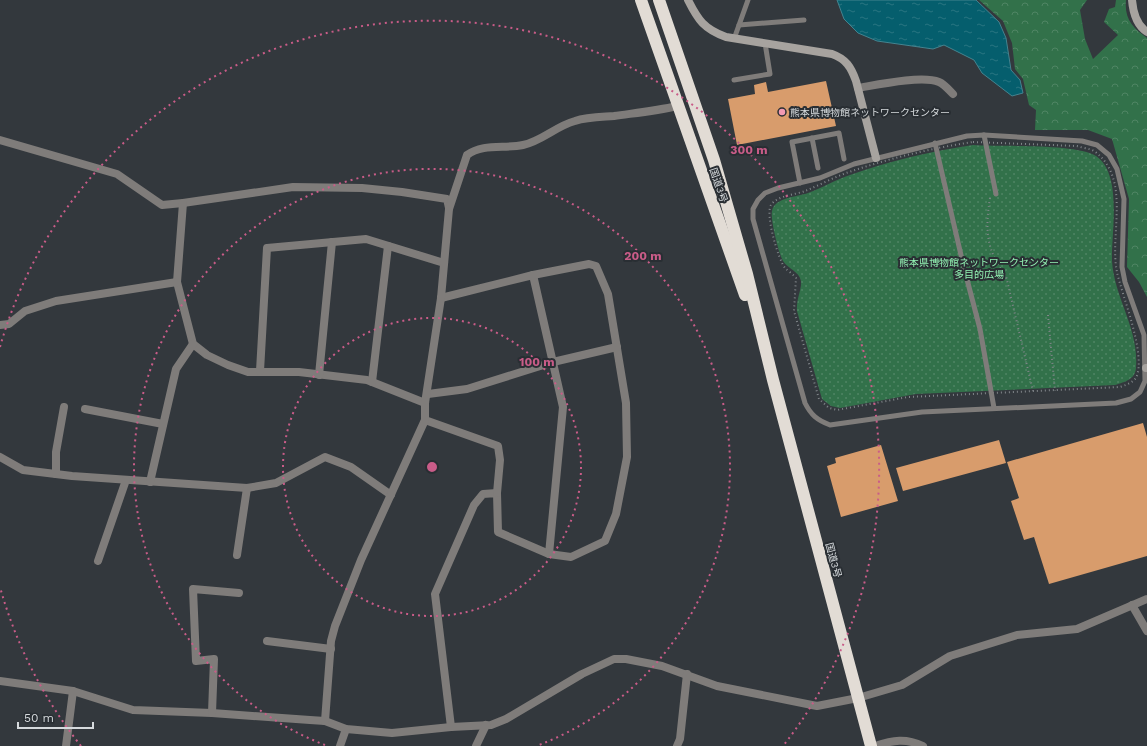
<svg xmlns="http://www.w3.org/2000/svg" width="1147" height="746" font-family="'Work Sans','Noto Sans JP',sans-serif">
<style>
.forest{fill:url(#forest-crowns)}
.park{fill:url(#park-dots)}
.water{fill:url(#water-ripples);stroke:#44838f}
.building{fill:#d89c6c}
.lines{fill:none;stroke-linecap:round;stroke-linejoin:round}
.path{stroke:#81868a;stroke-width:2;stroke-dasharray:1 3;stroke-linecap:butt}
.lane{stroke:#7f7c7a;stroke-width:5}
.street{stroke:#7f7c7a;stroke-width:8}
.secondary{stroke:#a7a39f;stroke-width:8}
.highway{stroke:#e2dcd5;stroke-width:12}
.ring{fill:none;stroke:#c95c88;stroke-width:2;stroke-dasharray:2 4}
.poi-dot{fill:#f19ab2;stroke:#292e33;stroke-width:1.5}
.labels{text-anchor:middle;stroke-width:4;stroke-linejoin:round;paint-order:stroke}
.poi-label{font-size:10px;fill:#d6dadd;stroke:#292e33;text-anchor:start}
.street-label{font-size:10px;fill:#d6dadd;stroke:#292e33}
.park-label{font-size:10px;fill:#93f2b3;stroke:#292e33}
.centre{fill:#c95c88;stroke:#292e33;stroke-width:2}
.ring-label{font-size:12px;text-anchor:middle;font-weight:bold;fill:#c95c88;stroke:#292e33;stroke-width:4;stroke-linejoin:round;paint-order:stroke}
</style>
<defs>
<pattern id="forest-crowns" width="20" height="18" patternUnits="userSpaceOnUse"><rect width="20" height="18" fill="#32714a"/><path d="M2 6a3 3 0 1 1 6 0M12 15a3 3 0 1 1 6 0" fill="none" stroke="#4f8564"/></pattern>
<pattern id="park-dots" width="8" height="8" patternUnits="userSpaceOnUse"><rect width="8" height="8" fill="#32714a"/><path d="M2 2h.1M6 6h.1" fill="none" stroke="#4f8564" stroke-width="1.8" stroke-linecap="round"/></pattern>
<pattern id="water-ripples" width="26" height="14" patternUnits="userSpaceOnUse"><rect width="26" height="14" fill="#055e6d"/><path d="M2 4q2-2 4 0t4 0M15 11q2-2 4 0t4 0" fill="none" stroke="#297481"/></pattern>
</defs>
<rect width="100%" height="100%" fill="#33383d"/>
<path class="forest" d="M979,0H1087L1080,10L1085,39L1093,59L1118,35L1104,22L1109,9L1115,7L1116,0H1126C1124,19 1133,28 1147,38V297L1139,282L1127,267L1129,199L1112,139L1088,130H1035L1036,110L1029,105L1023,79L1015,69L1012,43L1003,21Z"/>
<path class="park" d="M973,145C1001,147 1076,143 1096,156C1123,174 1111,234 1112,261C1114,297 1139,329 1136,367C1136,379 1125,382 1115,385L916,394L840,408L831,406L822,399L797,311C796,299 802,289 801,281C799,271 788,269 783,261C779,254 770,219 772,211C775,197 797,197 808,193C822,188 835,180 850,175C889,161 932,151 973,145Z"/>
<polygon class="water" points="837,0 976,0 999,22 1006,38 1011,70 1020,80 1023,93 1012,96 982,73 974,60 944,45 933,49 877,41 858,33 844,19"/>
<g class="building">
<polygon points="826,81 836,126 737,145 728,99 755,94 754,85 766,82 768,92"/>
<polygon points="1143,423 1147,437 1147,556 1049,584 1034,537 1024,540 1011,501 1019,498 1007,462"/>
<polygon points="999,440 1006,463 903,491 896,468"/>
<polygon points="881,445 898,501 841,517 827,466 836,463 835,458"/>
</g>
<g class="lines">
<g class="path">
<path d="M973,142L1077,146C1082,148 1089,148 1094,151C1132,178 1109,235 1117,272C1122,296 1147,355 1136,378C1132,383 1126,385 1120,387L908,397L837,410L829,408L819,399L794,311L796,278C793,274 788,271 785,268C778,259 765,214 771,205C778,195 795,195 805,191C820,185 836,176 852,171C891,158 932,148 973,142Z"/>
<path d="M990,198C985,229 986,251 1006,276L1033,391"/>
<polyline points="1048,315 1055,391"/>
</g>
<g class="lane">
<polyline points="739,25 804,20"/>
<polyline points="734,39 748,0"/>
<polyline points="734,80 770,74 765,43"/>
<path d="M984,135L1082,141L1097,145L1109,155L1117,169L1124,199L1122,267L1125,282L1144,335L1145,381L1140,392L1131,399L1116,403L922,412L830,425C817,420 811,415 805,403L753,219V209L758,200L765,193L778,188L820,178L854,164L967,136Z"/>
<polyline points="984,135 996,194"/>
<polyline points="812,138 818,168"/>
<polyline points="935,143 964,268 980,329 994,408"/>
<polyline points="800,183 792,142 839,133 844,159"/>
</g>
<g class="street">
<path d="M858,88C876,85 922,75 939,82C944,84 949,90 953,94"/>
<polyline points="0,140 117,174 162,205 183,203 293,187 362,188 402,192 447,199 449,208"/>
<polyline points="183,203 177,282 193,344 207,355 228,365 248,372 299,372 367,380 425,403"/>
<polyline points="533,275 563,407 549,554"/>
<polyline points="441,298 533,275 589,264 596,266 608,294 626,403 627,457 616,514 605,541 571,557 549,554 498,532 497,493 483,494 474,505 435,594 451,727"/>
<polyline points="0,325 9,324 25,311 56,301 177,282"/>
<polyline points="260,371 267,248 366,239 444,263"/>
<polyline points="319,375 332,242"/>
<polyline points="372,382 388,246"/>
<polyline points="428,394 467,389 553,362 617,347"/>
<polyline points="85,409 163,424"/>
<polyline points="425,420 498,446 500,460 497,493"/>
<polyline points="0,457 23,470 72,476 247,488 276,483 325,457 351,467 391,495"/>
<polyline points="56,474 56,452 64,407"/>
<polyline points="150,482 176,369 193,344"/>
<polyline points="237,555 247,488"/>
<polyline points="98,561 126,480"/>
<polyline points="1132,605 1147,631"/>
<polyline points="267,641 331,649"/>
<polyline points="0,681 73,691 133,710 212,713 310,720 325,721 346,729 392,733 451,727 491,725 506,719 582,674 614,659 626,659 662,666 717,686 817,706 858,698 902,685 950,656 1017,635 1077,629 1147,599"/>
<polyline points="212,713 214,659 196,661 193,589 239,593"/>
<path d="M325,721L331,641L335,626L361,560L425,420V403L441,298L449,209L467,155C483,143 504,149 523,145C542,141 556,126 575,121C587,117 601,117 614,116C635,113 656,111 677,106"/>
<polyline points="66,746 73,691"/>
<polyline points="340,746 346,729"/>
<polyline points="476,746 486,725"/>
<polyline points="677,746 680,739 687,674"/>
<path d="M875,746C893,740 906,738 923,746"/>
</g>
<g class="secondary">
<path d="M688,0C698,20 704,29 726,37L832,54C846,59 851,67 856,81L876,158"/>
<path d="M1132,0C1133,12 1136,25 1147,32"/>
<polyline points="1146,368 1147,368"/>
</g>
<g class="highway">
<polyline points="641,0 745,295"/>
<polyline points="659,0 714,160 747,274 773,380 871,746"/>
</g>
</g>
<g class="ring">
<circle cx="432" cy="467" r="149"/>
<path d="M325 745A298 298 0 1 1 539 745"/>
<path d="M81 746A448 448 0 0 1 0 587M0 347A448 448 0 1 1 783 746"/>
</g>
<circle class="poi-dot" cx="782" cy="112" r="4"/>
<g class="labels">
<g class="poi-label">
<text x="790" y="116">熊本県博物館ネットワークセンター</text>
</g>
<g class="street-label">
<text transform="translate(719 185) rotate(71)" y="4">国道3号</text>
<text transform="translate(834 560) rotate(75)" y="4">国道3号</text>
</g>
<g class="park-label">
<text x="979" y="266">熊本県博物館ネットワークセンター<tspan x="979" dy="12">多目的広場</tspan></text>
</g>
</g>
<circle cx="432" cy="467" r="6" class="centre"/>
<g class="ring-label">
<text x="749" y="154">300 m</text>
<text x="643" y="260">200 m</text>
<text x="537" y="366">100 m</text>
</g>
<path d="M18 722v6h75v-6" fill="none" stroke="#d6dadd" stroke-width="2"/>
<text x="24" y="722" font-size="12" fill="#d6dadd" stroke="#292e33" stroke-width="3" paint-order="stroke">50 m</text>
</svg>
